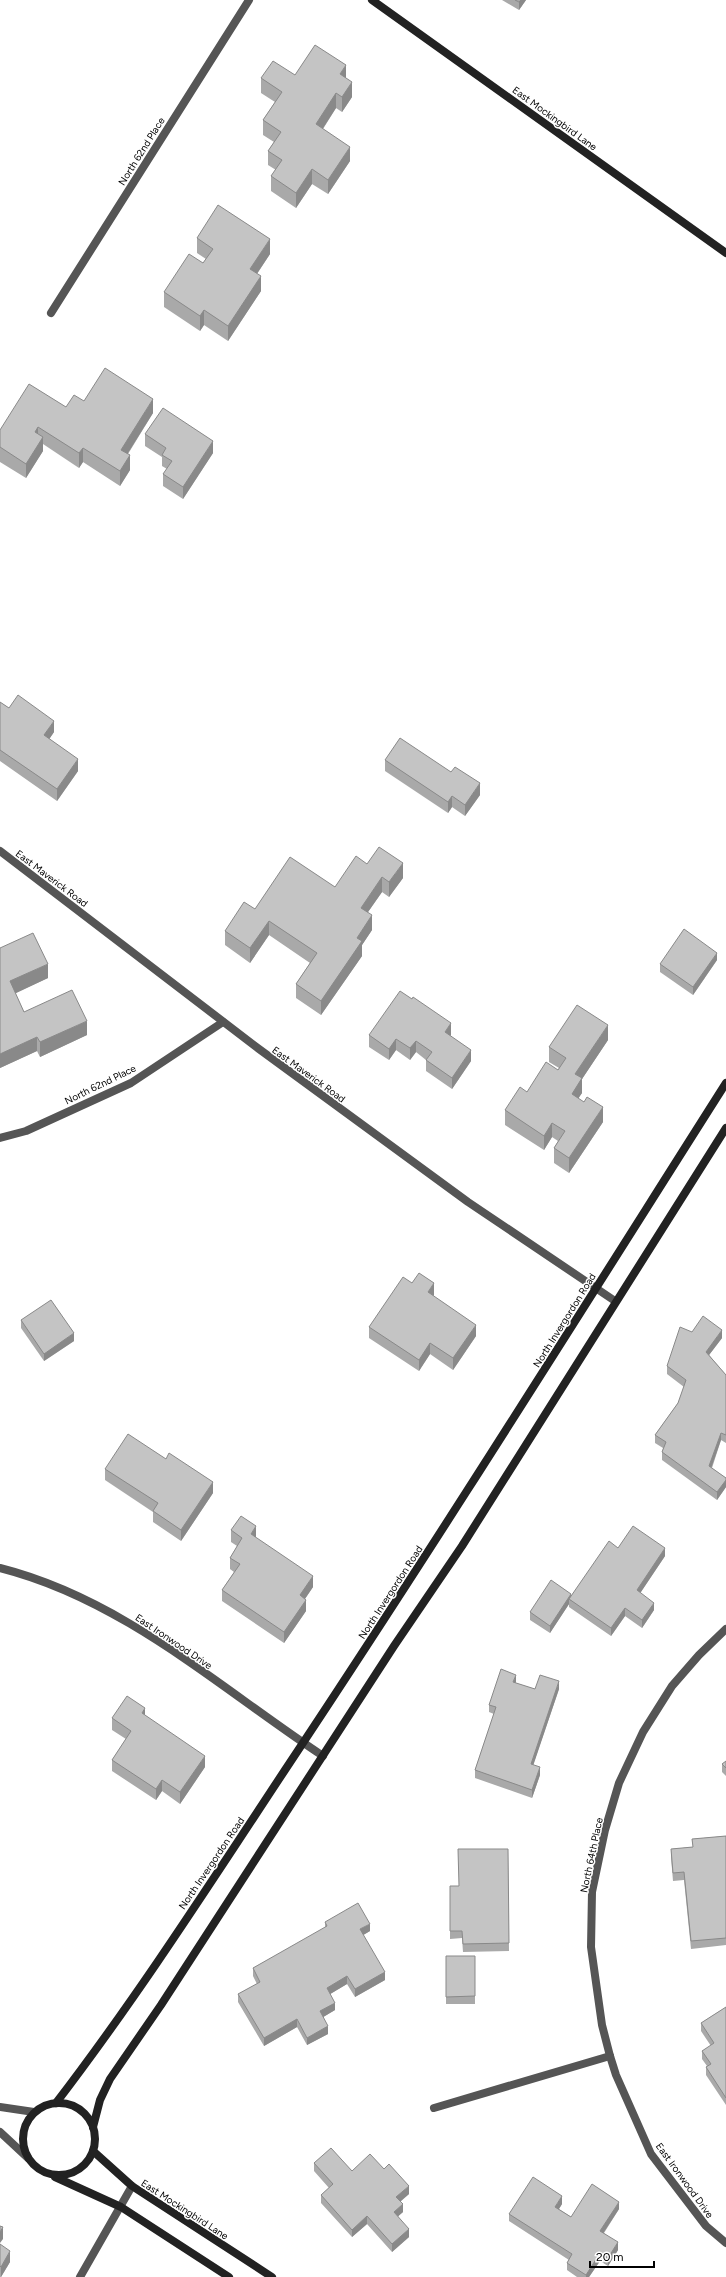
<svg xmlns="http://www.w3.org/2000/svg" width="726" height="2277" font-family="Figtree,sans-serif">
<style>
.lines{fill:none;stroke-linecap:round;stroke-linejoin:round}
.street{stroke:#555;stroke-width:8}
.secondary{stroke:#222;stroke-width:8}
.wall{fill:#a9a9a9}
.shaded-wall{fill:#898989}
.building{fill:#c4c4c4;stroke:#898989}
.labels{text-anchor:middle;stroke-width:3;stroke-linejoin:round;paint-order:stroke}
.street-label{font-size:10px;fill:#000;stroke:#fff}
</style>
<rect width="100%" height="100%" fill="#fff"/>
<g class="lines">
<g class="street">
<polyline points="51,313 249,0"/>
<polyline points="0,851 259,1049 468,1202 615,1301"/>
<polyline points="0,1138 26,1131 131,1083 223,1022"/>
<path d="M0,1568C123,1599 220,1688 323,1756"/>
<polyline points="726,1629 699,1655 672,1686 643,1732 619,1783 605,1830 592,1892 591,1947 602,2025 610,2056 616,2075 651,2154 706,2226 726,2243"/>
<polyline points="0,2107 34,2112"/>
<polyline points="434,2108 610,2056"/>
<polyline points="0,2132 28,2158"/>
<polyline points="80,2277 132,2186"/>
</g>
<g class="secondary">
<polyline points="372,0 726,253"/>
<circle cx="59" cy="2139" r="36"/>
<path d="M56,2103C138,1996 211,1882 285,1770C436,1543 580,1313 726,1083"/>
<polyline points="93,2127 100,2100 110,2079 161,2005 394,1646 462,1546 726,1128"/>
<polyline points="93,2151 132,2186 272,2277"/>
<polyline points="55,2177 121,2207 229,2277"/>
</g>
</g>
<g class="wall">
<polygon points="502,0 526,0 519,10"/>
<polygon points="295,75 346,78 352,97 342,112 336,108 323,129 350,161 328,194 312,184 296,208 271,191 271,176 276,170 268,165 268,151 274,142 263,135 263,120 275,102 261,93 261,78"/>
<polygon points="197,238 270,254 257,274 261,291 228,341 204,325 200,331 164,307 164,292 203,263 206,259 197,253"/>
<polygon points="84,401 153,413 128,454 130,470 120,486 83,462 79,468 43,444 43,451 26,478 0,462 0,430"/>
<polygon points="145,434 213,453 183,499 163,486 163,474 167,469 162,466 162,457 145,446"/>
<polygon points="0,702 9,708 54,732 49,739 78,771 57,801 0,761"/>
<polygon points="385,760 480,795 465,816 452,807 448,813 385,771"/>
<polygon points="367,864 403,878 389,897 382,892 368,912 372,930 362,945 362,956 321,1015 296,998 296,984 310,963 269,935 250,963 225,945 225,931 255,909 335,887"/>
<polygon points="0,948 48,978 15,993 24,1012 87,1035 40,1057 37,1051 0,1068"/>
<polygon points="717,960 693,995 660,972 660,964"/>
<polygon points="369,1035 451,1035 450,1035 471,1061 452,1089 426,1071 426,1060 416,1052 410,1060 396,1050 389,1060 369,1047"/>
<polygon points="608,1040 582,1079 582,1093 578,1098 603,1122 569,1173 554,1163 554,1148 558,1141 552,1137 544,1150 505,1125 505,1110 527,1092 558,1070 559,1068 549,1062 549,1047"/>
<polygon points="412,1283 434,1295 433,1296 476,1336 453,1370 430,1354 419,1371 369,1338 369,1327"/>
<polygon points="21,1320 74,1341 44,1361 21,1328"/>
<polygon points="692,1332 722,1338 709,1355 726,1375 726,1443 721,1440 712,1468 726,1478 726,1487 717,1500 662,1460 662,1452 663,1448 655,1443 655,1435 678,1403 684,1387 667,1374 667,1366"/>
<polygon points="105,1469 213,1493 181,1541 153,1522 153,1512 105,1480"/>
<polygon points="231,1530 256,1538 313,1587 305,1599 306,1611 284,1643 222,1601 222,1590 234,1572 230,1569 230,1558 237,1546 231,1542"/>
<polygon points="618,1548 665,1556 640,1593 654,1610 642,1628 625,1616 611,1636 569,1607 569,1604 550,1633 530,1620 530,1612 571,1596"/>
<polygon points="515,1683 535,1689 559,1689 533,1765 540,1775 532,1798 475,1778 475,1770 494,1714 489,1712 489,1705"/>
<polygon points="145,1715 205,1767 180,1804 162,1791 156,1800 112,1771 112,1760 126,1739 112,1730 112,1718"/>
<polygon points="726,1761 726,1776 722,1772 722,1764"/>
<polygon points="726,1836 726,1945 691,1949 684,1880 673,1881 671,1857 671,1849 693,1847 692,1839"/>
<polygon points="508,1849 509,1951 463,1952 462,1938 450,1939 450,1886 459,1886"/>
<polygon points="325,1922 370,1931 363,1935 385,1980 355,1997 347,1984 330,1994 335,2010 323,2017 328,2034 307,2045 297,2027 264,2046 238,2002 238,1994 257,1984 253,1976 253,1968 325,1928"/>
<rect x="446" y="1956" width="29" height="48"/>
<polygon points="726,2007 726,2105 706,2075 706,2067 707,2066 702,2059 702,2051 711,2046 701,2031 701,2023"/>
<polygon points="314,2163 352,2171 384,2169 409,2194 400,2202 403,2212 398,2216 409,2237 392,2252 367,2224 352,2237 321,2203 321,2195 329,2188 314,2171"/>
<polygon points="562,2204 559,2209 571,2217 619,2209 604,2233 618,2250 608,2266 600,2261 589,2277 577,2277 567,2270 567,2263 569,2260 509,2221 509,2214"/>
<polygon points="0,2244 10,2262 1,2277 0,2277"/>
</g>
<g class="shaded-wall">
<polygon points="521,0 526,0 519,10 519,2"/>
<polygon points="346,65 346,79 340,74"/>
<polygon points="352,82 352,97 342,112 342,97"/>
<polygon points="336,93 336,108 316,139 316,124"/>
<polygon points="350,147 350,161 328,194 328,180"/>
<polygon points="312,169 312,184 296,208 296,193"/>
<polygon points="270,239 270,254 250,284 250,269"/>
<polygon points="261,276 261,291 228,341 228,326"/>
<polygon points="204,310 204,325 200,331 200,316"/>
<polygon points="153,399 153,413 121,464 121,450"/>
<polygon points="38,427 38,442 35,432"/>
<polygon points="43,437 43,451 26,478 26,464"/>
<polygon points="213,441 213,453 183,499 183,487"/>
<polygon points="83,448 83,462 79,468 79,453"/>
<polygon points="130,455 130,470 120,486 120,471"/>
<polygon points="54,721 54,732 44,747 44,735"/>
<polygon points="78,759 78,771 57,801 57,789"/>
<polygon points="480,783 480,795 465,816 465,805"/>
<polygon points="452,796 452,807 448,813 448,802"/>
<polygon points="403,863 403,878 389,897 389,882"/>
<polygon points="382,877 382,892 361,922 361,908"/>
<polygon points="372,915 372,930 362,945 362,956 321,1015 321,1001 357,938"/>
<polygon points="269,921 269,935 250,963 250,948"/>
<polygon points="717,953 717,960 693,995 693,987"/>
<polygon points="48,964 48,978 10,996 10,981"/>
<polygon points="87,1021 87,1035 40,1057 40,1042"/>
<polygon points="451,1023 451,1035 445,1043 445,1032"/>
<polygon points="608,1025 608,1040 582,1079 582,1093 572,1108 572,1094 575,1074"/>
<polygon points="37,1037 37,1051 0,1068 0,1054"/>
<polygon points="396,1039 396,1050 389,1060 389,1049"/>
<polygon points="416,1041 416,1052 410,1060 410,1048"/>
<polygon points="471,1050 471,1061 452,1089 452,1078"/>
<polygon points="603,1107 603,1122 569,1173 569,1158"/>
<polygon points="552,1123 552,1137 544,1150 544,1136"/>
<polygon points="434,1283 434,1295 428,1304 428,1292"/>
<polygon points="476,1325 476,1336 453,1370 453,1358"/>
<polygon points="722,1330 722,1338 706,1359 706,1352"/>
<polygon points="74,1333 74,1341 44,1361 44,1354"/>
<polygon points="430,1343 430,1354 419,1371 419,1360"/>
<polygon points="721,1433 721,1440 709,1474 709,1466"/>
<polygon points="726,1480 726,1487 717,1500 717,1492"/>
<polygon points="213,1482 213,1493 181,1541 181,1530"/>
<polygon points="256,1526 256,1538 251,1534"/>
<polygon points="665,1548 665,1556 637,1598 637,1590"/>
<polygon points="313,1576 313,1587 300,1606 300,1595"/>
<polygon points="571,1594 571,1601 569,1599 569,1604 550,1633 550,1626"/>
<polygon points="306,1600 306,1611 284,1643 284,1632"/>
<polygon points="654,1603 654,1610 642,1628 642,1620"/>
<polygon points="625,1608 625,1616 611,1636 611,1628"/>
<polygon points="516,1675 516,1682 513,1690 513,1682"/>
<polygon points="559,1681 559,1689 531,1772 531,1764"/>
<polygon points="145,1708 145,1720 142,1713"/>
<polygon points="205,1756 205,1767 180,1804 180,1792"/>
<polygon points="540,1767 540,1775 532,1798 532,1790"/>
<polygon points="162,1780 162,1791 156,1800 156,1789"/>
<polygon points="370,1924 370,1931 360,1937 360,1929"/>
<polygon points="385,1972 385,1980 355,1997 355,1989"/>
<polygon points="347,1976 347,1984 327,1996 327,1988"/>
<polygon points="335,2003 335,2010 320,2019 320,2011"/>
<polygon points="297,2019 297,2027 264,2046 264,2038"/>
<polygon points="328,2026 328,2034 307,2045 307,2038"/>
<polygon points="409,2186 409,2194 396,2205 396,2197"/>
<polygon points="562,2196 562,2204 555,2215 555,2207"/>
<polygon points="619,2202 619,2209 600,2238 600,2231"/>
<polygon points="403,2204 403,2212 394,2220 394,2212"/>
<polygon points="367,2216 367,2224 352,2237 352,2230"/>
<polygon points="3,2227 3,2239 0,2243 0,2232"/>
<polygon points="409,2229 409,2237 392,2252 392,2244"/>
<polygon points="618,2242 618,2250 608,2266 608,2258"/>
<polygon points="10,2251 10,2262 1,2277 1,2267"/>
<polygon points="600,2253 600,2261 589,2277 586,2277 586,2275"/>
</g>
<g class="building">
<polygon points="515,0 521,0 519,2"/>
<polygon points="315,45 346,65 340,74 352,82 342,97 336,93 316,124 350,147 328,180 312,169 296,193 271,176 282,160 268,151 281,132 263,120 282,92 261,78 273,61 295,75"/>
<polygon points="218,205 270,239 250,269 261,276 228,326 204,310 200,316 164,292 189,254 203,263 213,249 197,238"/>
<polygon points="105,368 153,399 121,450 130,455 120,471 83,448 79,453 38,427 35,432 43,437 26,464 0,447 0,430 29,384 66,407 74,395 84,401"/>
<polygon points="163,408 213,441 183,487 163,474 172,461 162,455 166,448 145,434"/>
<polygon points="18,695 54,721 44,735 78,759 57,789 0,750 0,702 9,708"/>
<polygon points="400,738 451,772 455,767 480,783 465,805 452,796 448,802 385,760"/>
<polygon points="379,847 403,863 389,882 382,877 361,908 372,915 357,938 362,941 321,1001 296,984 317,953 269,921 250,948 225,931 244,902 255,909 290,857 335,887 356,856 367,864"/>
<polygon points="684,929 717,953 693,987 660,964"/>
<polygon points="33,933 48,964 10,981 24,1012 72,990 87,1021 40,1042 37,1037 0,1054 0,948"/>
<polygon points="400,991 412,999 413,997 451,1023 445,1032 471,1050 452,1078 426,1060 432,1052 416,1041 410,1048 396,1039 389,1049 369,1035"/>
<polygon points="577,1005 608,1025 575,1074 582,1078 572,1094 584,1102 587,1097 603,1107 569,1158 554,1148 565,1131 552,1123 544,1136 505,1110 520,1087 527,1092 546,1062 558,1070 566,1058 549,1047"/>
<polygon points="419,1273 434,1283 428,1292 476,1325 453,1358 430,1343 419,1360 369,1327 403,1277 412,1283"/>
<polygon points="51,1300 74,1333 44,1354 21,1320"/>
<polygon points="703,1316 722,1330 706,1352 726,1375 726,1435 721,1433 709,1466 726,1478 726,1480 717,1492 662,1452 666,1442 655,1435 678,1403 686,1380 667,1366 680,1327 692,1332"/>
<polygon points="128,1434 166,1459 169,1453 213,1482 181,1530 153,1511 158,1503 105,1469"/>
<polygon points="241,1516 256,1526 251,1534 313,1576 300,1595 306,1600 284,1632 222,1590 240,1564 230,1558 242,1538 231,1530"/>
<polygon points="633,1526 665,1548 637,1590 654,1603 642,1620 625,1608 611,1628 569,1599 609,1541 618,1548"/>
<polygon points="551,1580 571,1594 550,1626 530,1612"/>
<polygon points="501,1669 516,1675 513,1682 535,1689 540,1675 559,1681 531,1764 540,1767 532,1790 475,1770 496,1707 489,1705"/>
<polygon points="127,1696 145,1708 142,1713 205,1756 180,1792 162,1780 156,1789 112,1760 131,1731 112,1718"/>
<polygon points="726,1761 726,1768 722,1764"/>
<polygon points="726,1836 726,1938 691,1941 684,1872 673,1873 671,1849 693,1847 692,1839"/>
<polygon points="458,1849 508,1849 509,1943 463,1944 462,1931 450,1931 450,1886 459,1886"/>
<polygon points="358,1903 370,1924 360,1929 385,1972 355,1989 347,1976 327,1988 335,2003 320,2011 328,2026 307,2038 297,2019 264,2038 238,1994 260,1982 253,1968 327,1926 325,1922"/>
<polygon points="446,1956 475,1956 475,1996 446,1997"/>
<polygon points="726,2007 726,2098 706,2067 711,2064 702,2051 714,2043 701,2023"/>
<polygon points="331,2148 352,2171 370,2154 384,2169 389,2164 409,2186 396,2197 403,2204 394,2212 409,2229 392,2244 367,2216 352,2230 321,2195 333,2184 314,2163"/>
<polygon points="533,2177 562,2196 555,2207 571,2217 592,2184 619,2202 600,2231 618,2242 608,2258 600,2253 586,2275 567,2263 572,2254 509,2214"/>
<polygon points="0,2226 3,2227 0,2232"/>
<polygon points="0,2244 10,2251 1,2267 0,2266"/>
</g>
<g class="labels">
<g class="street-label">
<text transform="translate(555 118) rotate(36)" y="4">East Mockingbird Lane</text>
<text transform="translate(141 151) rotate(-58)" y="4">North 62nd Place</text>
<text transform="translate(52 878) rotate(37)" y="4">East Maverick Road</text>
<text transform="translate(309 1074) rotate(36)" y="4">East Maverick Road</text>
<text transform="translate(100 1084) rotate(-26)" y="4">North 62nd Place</text>
<text transform="translate(564 1320) rotate(-58)" y="4">North Invergordon Road</text>
<text transform="translate(390 1592) rotate(-57)" y="4">North Invergordon Road</text>
<text transform="translate(174 1641) rotate(34)" y="4">East Ironwood Drive</text>
<text transform="translate(591 1855) rotate(-78)" y="4">North 64th Place</text>
<text transform="translate(211 1863) rotate(-56)" y="4">North Invergordon Road</text>
<text transform="translate(685 2180) rotate(54)" y="4">East Ironwood Drive</text>
<text transform="translate(185 2209) rotate(33)" y="4">East Mockingbird Lane</text>
</g>
</g>
<path d="M590 2261v6h64v-6" fill="none" stroke="#000000" stroke-width="2"/>
<text x="596" y="2261" font-size="12" fill="#000000" stroke="#ffffff" stroke-width="3" paint-order="stroke">20 m</text>
</svg>
